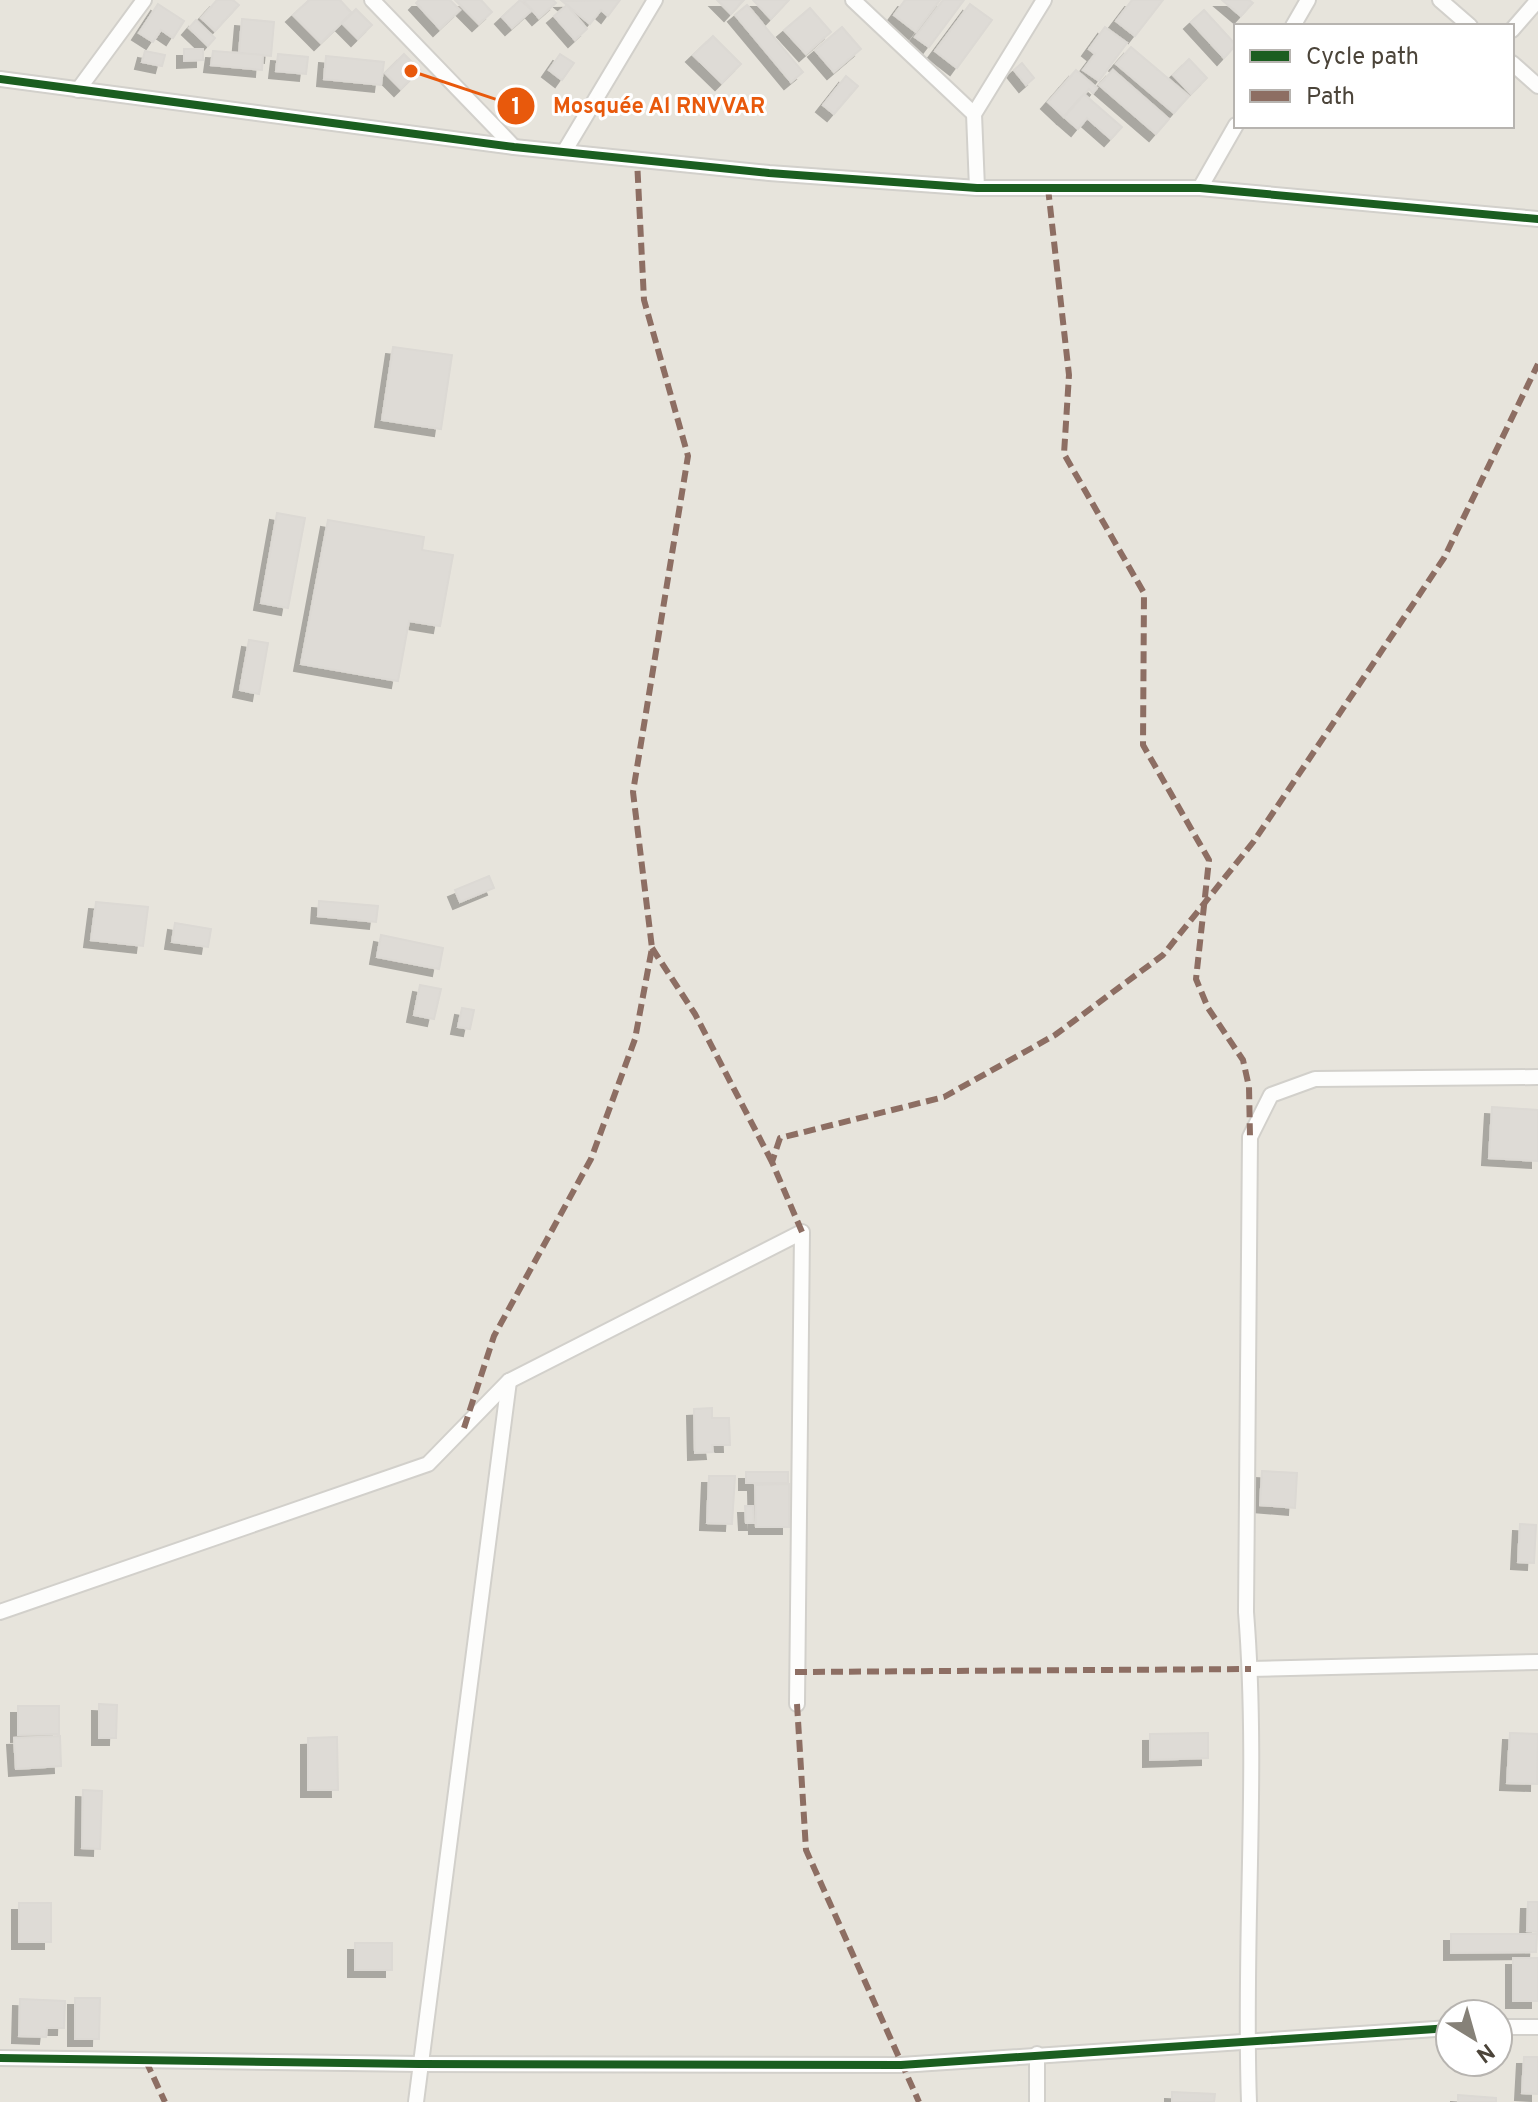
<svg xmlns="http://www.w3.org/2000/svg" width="1538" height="2102" font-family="Overpass,sans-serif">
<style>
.residential{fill:#e7e4dc;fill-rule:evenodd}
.building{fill:#dedbd6;stroke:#dcd9d4;stroke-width:2;filter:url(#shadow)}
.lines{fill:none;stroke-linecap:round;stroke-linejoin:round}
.minor-casing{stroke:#d2d0cb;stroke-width:18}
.minor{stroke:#fdfdfc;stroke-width:14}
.quiet{stroke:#8d6e63;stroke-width:6;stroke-dasharray:12 6;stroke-linecap:butt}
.cycleway-casing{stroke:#fff;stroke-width:13}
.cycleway{stroke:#1b5e20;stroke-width:8}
.leader{fill:none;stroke:#e8590c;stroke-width:3}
.callout-dot{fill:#e8590c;stroke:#fff;stroke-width:3}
.mark-label{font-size:24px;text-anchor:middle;font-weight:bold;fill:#fff}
.callout-label{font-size:22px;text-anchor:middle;font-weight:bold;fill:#e8590c;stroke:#fff;stroke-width:6;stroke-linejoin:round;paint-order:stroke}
</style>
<defs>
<filter id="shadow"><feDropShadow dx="-7" dy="7" stdDeviation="0" flood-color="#0004"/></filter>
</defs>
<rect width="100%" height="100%" fill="#f4f2ee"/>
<path class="residential" d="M0,0H1538V2102H0ZM1236,26H1512V126H1236ZM1450,2014H1498V2062H1450Z"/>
<g class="building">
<polygon points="217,0 233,0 239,5 215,31 201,18"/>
<polygon points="309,0 340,0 352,13 321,43 293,15"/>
<polygon points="419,0 450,0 460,10 440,29 416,3"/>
<polygon points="455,0 481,0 492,12 479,24"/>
<polygon points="520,0 532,10 512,28 502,17"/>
<polygon points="523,0 553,0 556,3 539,18"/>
<polygon points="620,0 608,16 601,10 590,24 562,1"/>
<polygon points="717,0 744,0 731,14"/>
<polygon points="753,0 789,0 771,19"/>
<polygon points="905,0 940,0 916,32 894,15"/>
<polygon points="943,0 964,0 929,47 915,37"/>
<polygon points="1132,0 1163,0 1135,36 1116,21"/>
<polygon points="1222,0 1249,0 1253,3 1241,16"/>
<polygon points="158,4 184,21 173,38 161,30 153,42 139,33"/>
<polygon points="970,4 992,20 957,68 935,51"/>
<polygon points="567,5 587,29 575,40 554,16"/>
<polygon points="747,5 803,72 791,82 735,15"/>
<polygon points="810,8 831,32 806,54 784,30"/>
<polygon points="356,9 372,25 358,39 342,23"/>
<polygon points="1204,10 1236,45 1224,58 1191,22"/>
<polygon points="242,19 274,22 271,56 239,53"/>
<polygon points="196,20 215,38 208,46 189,28"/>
<polygon points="842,27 861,49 834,72 815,50"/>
<polygon points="1105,27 1127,43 1099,81 1083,70 1095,54 1089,49"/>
<polygon points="713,36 741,64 722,83 693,55"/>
<polygon points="1131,47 1189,96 1174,113 1116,64"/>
<polygon points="184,49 203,49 203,60 184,61"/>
<polygon points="145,51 165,55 162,66 142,62"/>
<polygon points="213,51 263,55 262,70 211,65"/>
<polygon points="278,54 308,57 306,74 276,71"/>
<polygon points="404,54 420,70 401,89 385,73"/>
<polygon points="560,54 574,63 562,80 549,70"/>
<polygon points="326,56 384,62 381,85 324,79"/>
<polygon points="1189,59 1207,78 1191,94 1173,75"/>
<polygon points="1022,63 1034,78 1026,85 1014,70"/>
<polygon points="1076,70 1097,88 1093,93 1089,89 1064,117 1048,102"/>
<polygon points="1113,70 1169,119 1156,134 1099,85"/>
<polygon points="846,76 858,86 834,114 823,105"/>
<polygon points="1084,94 1122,127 1111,139 1087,118 1078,129 1064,117"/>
<polygon points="393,347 452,355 441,429 382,420"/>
<polygon points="277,513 305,518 288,608 261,603"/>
<polygon points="328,520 424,537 422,550 453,555 440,626 409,621 398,681 301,664"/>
<polygon points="249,640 268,643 259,694 240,690"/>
<polygon points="489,876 494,888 460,902 455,890"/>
<polygon points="319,901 378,906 376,922 318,916"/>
<polygon points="96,902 148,907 143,946 91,940"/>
<polygon points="175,923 211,929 208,947 172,942"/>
<polygon points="381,935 443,948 439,969 377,957"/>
<polygon points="420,985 441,989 434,1019 414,1015"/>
<polygon points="462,1008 474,1010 470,1029 458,1027"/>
<polygon points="1492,1107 1538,1110 1538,1161 1489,1158"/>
<polygon points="712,1408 712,1418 729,1418 730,1445 712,1445 713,1452 695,1453 694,1409"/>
<polygon points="1262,1471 1297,1473 1295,1508 1260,1505"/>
<rect x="746" y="1472" width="42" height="11"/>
<polygon points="709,1476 735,1476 732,1524 707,1523"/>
<polygon points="789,1484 789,1527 756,1527 755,1485"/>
<polygon points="745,1506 753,1506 754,1523 746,1523"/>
<polygon points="1520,1524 1536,1525 1534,1563 1518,1562"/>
<polygon points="99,1704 117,1705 116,1738 99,1738"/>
<polygon points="18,1706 59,1706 59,1734 18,1735"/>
<polygon points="1208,1733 1208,1758 1150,1760 1150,1734"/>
<polygon points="1510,1733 1538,1734 1537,1784 1507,1783"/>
<polygon points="60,1736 61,1766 16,1769 14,1738"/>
<polygon points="337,1737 338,1790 308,1790 308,1738"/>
<polygon points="83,1790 102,1791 100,1849 82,1848"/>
<polygon points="1528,1902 1538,1902 1538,1932 1527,1931"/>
<rect x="19" y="1903" width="32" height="39"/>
<polygon points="1451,1934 1537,1934 1536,1952 1451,1953"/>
<rect x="355" y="1943" width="37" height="27"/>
<rect x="1513" y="1958" width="25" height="43"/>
<polygon points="75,1998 100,1998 99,2039 75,2039"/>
<polygon points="20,1999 65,2001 64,2028 47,2028 46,2037 19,2036"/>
<polygon points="1524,2057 1538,2057 1538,2094 1522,2093"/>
<polygon points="1172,2092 1215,2094 1214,2102 1172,2102"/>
<polygon points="1458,2095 1496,2098 1496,2102 1458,2102"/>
</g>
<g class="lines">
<g class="minor-casing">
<g id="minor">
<polyline points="372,0 514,147"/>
<polyline points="853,0 974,114"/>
<polyline points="1440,0 1470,26"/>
<polyline points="1293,26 1308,0"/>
<polyline points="1512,30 1538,0"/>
<polyline points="1512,63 1538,86"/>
<polyline points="0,79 514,147 769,173 977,188 1200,188 1538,219"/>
<polyline points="78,90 144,0"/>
<polyline points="564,152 655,0"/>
<polyline points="977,188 974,114 1044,0"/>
<polyline points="1200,188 1236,125"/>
<polyline points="0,1612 428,1464 509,1381 802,1232 797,1704"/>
<polyline points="1251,1669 1538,1662"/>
<polyline points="1498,2027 1538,2027"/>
<polyline points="1037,2054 1037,2102"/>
<polyline points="0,2058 419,2064 901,2065 1450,2028"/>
<polyline points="416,2102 509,1381"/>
<path d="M1249,2102C1243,1939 1259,1774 1246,1612L1250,1137L1271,1095L1315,1079L1538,1077"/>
</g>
</g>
<use href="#minor" class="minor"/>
<g class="quiet">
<polyline points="1048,188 1069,375 1064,454 1144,593 1143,745 1209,860 1196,979 1208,1008 1243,1060 1249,1087 1250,1137"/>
<polyline points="652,948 695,1014 772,1162"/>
<polyline points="802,1232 772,1162 780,1138 944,1097 1055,1035 1163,955 1254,841 1444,558 1538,364"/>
<polyline points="464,1428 494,1336 591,1159 635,1039 652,948 633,792 688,456 644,300 637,160"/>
<polyline points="795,1672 1251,1669"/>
<polyline points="797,1704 806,1850 919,2102"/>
<polyline points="146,2061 165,2102"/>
</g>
<g class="cycleway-casing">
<g id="cycleway">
<polyline points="0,79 514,147 769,173 977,188 1200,188 1538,219"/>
<polyline points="0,2058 419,2064 901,2065 1450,2028"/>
</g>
</g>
<use href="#cycleway" class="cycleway"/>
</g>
<path class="leader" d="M411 71L516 106"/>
<g class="callout-dot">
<circle cx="411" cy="71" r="8"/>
<circle cx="516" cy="106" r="20"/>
</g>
<g class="mark-label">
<text x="516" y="114">1</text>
</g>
<g class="callout-label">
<text x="659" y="113">Mosquée Al RNVVAR</text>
</g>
<rect x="1234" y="24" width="280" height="104" fill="#ffffff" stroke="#b7b4b0" stroke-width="2"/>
<rect x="1250" y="50" width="40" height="12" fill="#1b5e20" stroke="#b7b4b0" stroke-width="2"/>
<text x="1306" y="64" font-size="24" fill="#4b4439">Cycle path</text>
<rect x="1250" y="90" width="40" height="12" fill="#8d6e63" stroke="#b7b4b0" stroke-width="2"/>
<text x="1306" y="104" font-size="24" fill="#4b4439">Path</text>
<g transform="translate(1474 2038) rotate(143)"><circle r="38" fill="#ffffff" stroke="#b7b4b0" stroke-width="2"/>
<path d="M0-6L14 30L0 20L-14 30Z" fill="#868178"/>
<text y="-12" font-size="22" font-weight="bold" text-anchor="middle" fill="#4b4439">N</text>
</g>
</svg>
